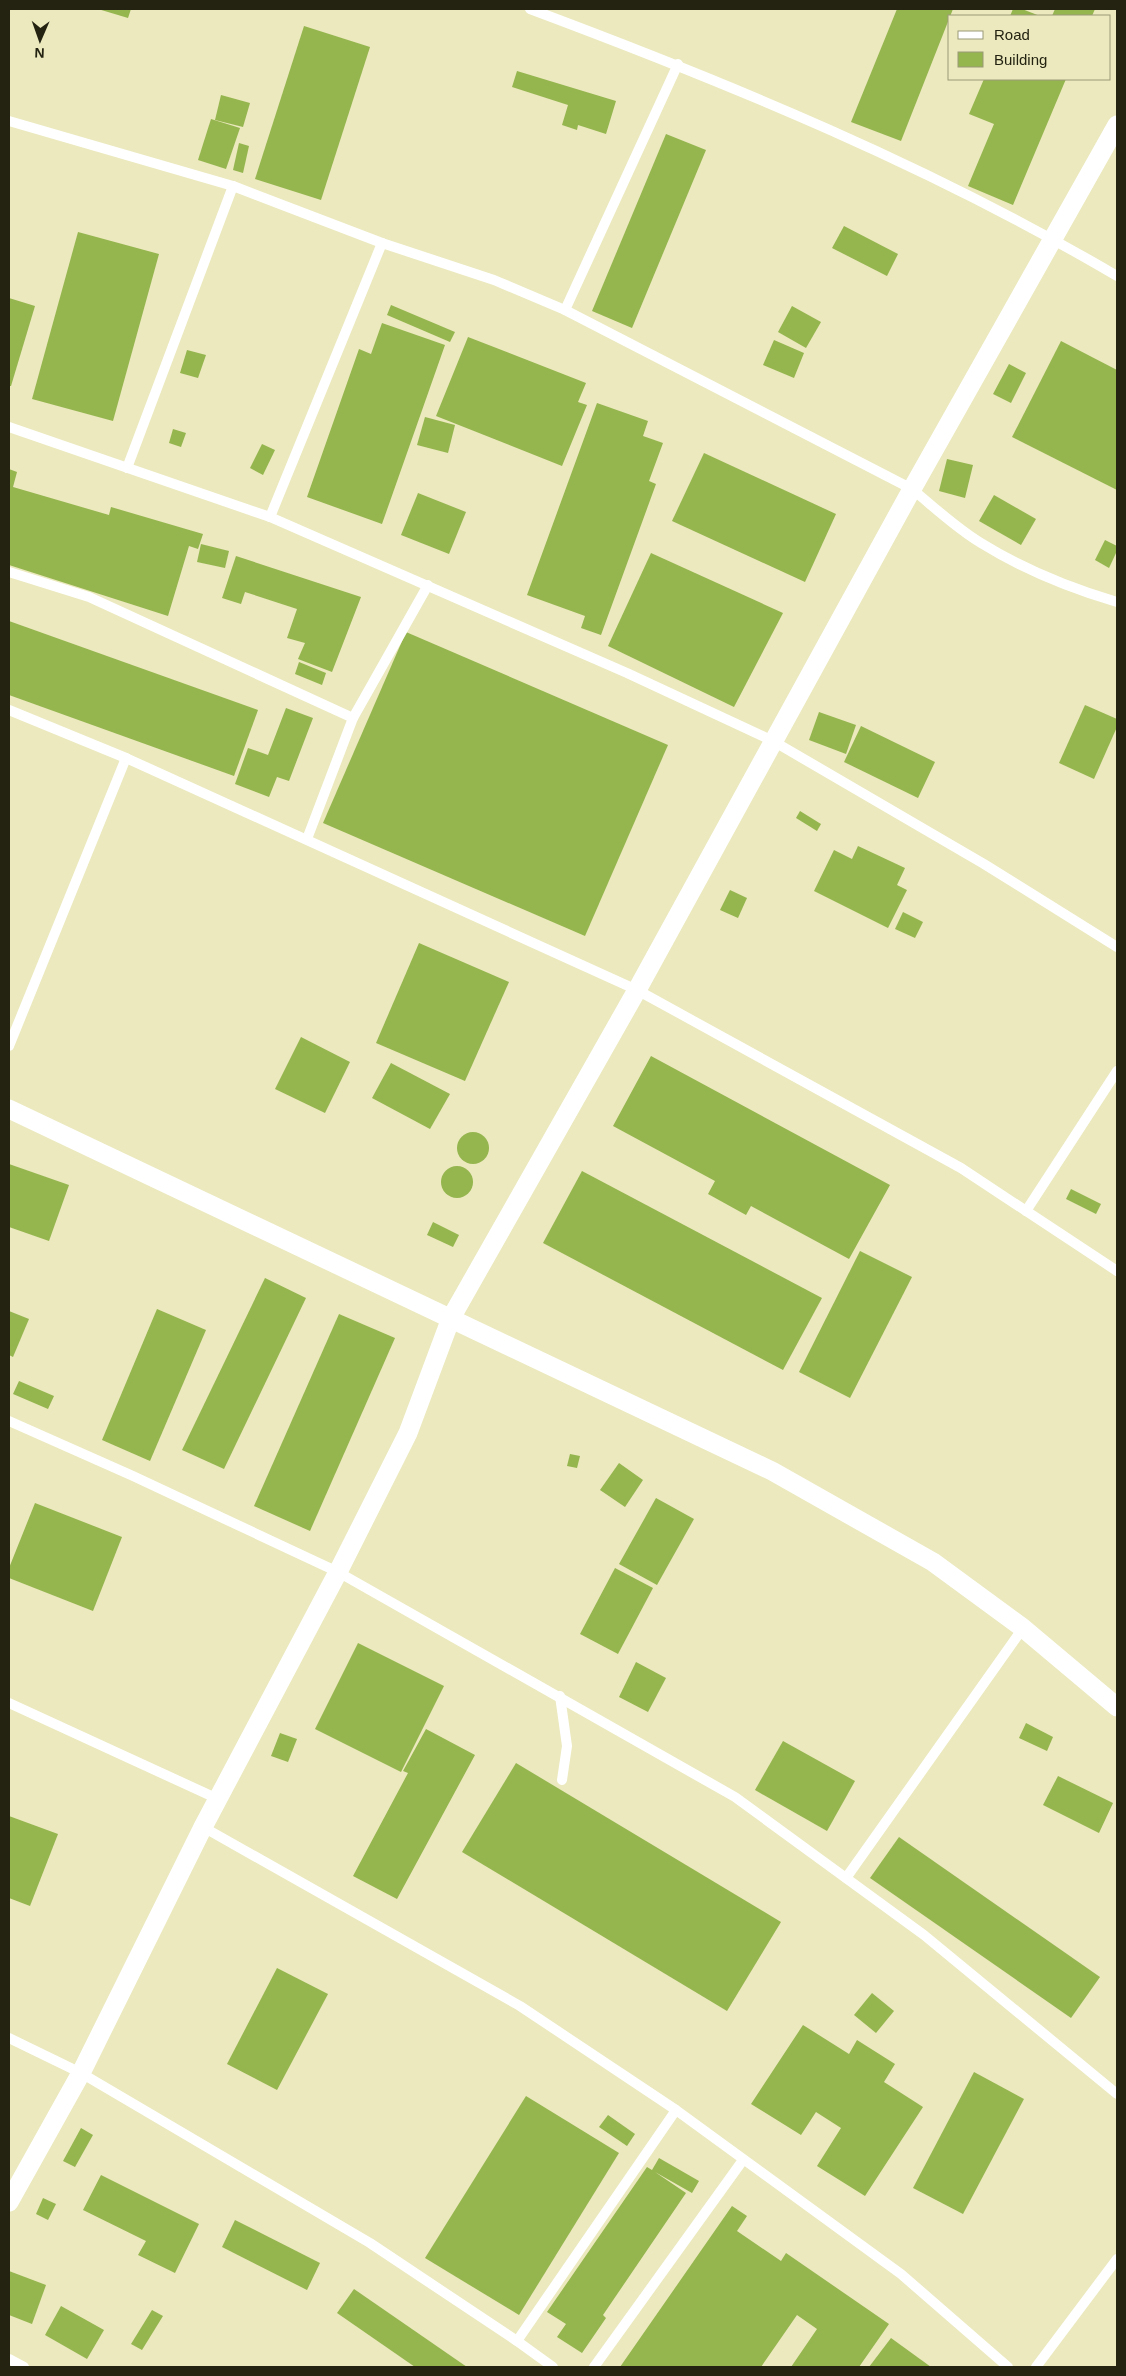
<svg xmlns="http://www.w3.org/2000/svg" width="1126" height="2376" font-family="Arial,sans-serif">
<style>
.building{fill:#95b54f}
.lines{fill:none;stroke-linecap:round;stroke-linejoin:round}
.service{stroke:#fff;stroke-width:10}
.minor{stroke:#fff;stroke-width:19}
</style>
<rect width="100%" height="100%" fill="#ebe9bd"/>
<g class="building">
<polygon points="98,9 131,9 128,18"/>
<polygon points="897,9 953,9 901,141 851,122"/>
<polygon points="1013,9 1022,9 1040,16 1010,16"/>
<polygon points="1055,9 1095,9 1092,16 1052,16"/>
<polygon points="304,26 370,47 321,200 255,179"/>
<polygon points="517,71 616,101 606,134 578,125 577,130 562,125 568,105 512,87"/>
<polygon points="984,79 1066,79 1013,205 968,186 994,124 969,114"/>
<polygon points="221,95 250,103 243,127 215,120"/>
<polygon points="211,119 240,128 226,169 198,160"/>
<polygon points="666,134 706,150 632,328 592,311"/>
<polygon points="239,143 249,146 243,173 233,170"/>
<polygon points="844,226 898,254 887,276 832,248"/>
<polygon points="78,232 159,254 113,421 32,399"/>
<polygon points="9,298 35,306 11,386 9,386"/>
<polygon points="391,305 455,332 450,342 387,315"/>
<polygon points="792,306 821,322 806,348 778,332"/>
<polygon points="382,323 445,345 382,524 307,497 359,349 371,354"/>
<polygon points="468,337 586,383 578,402 587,405 562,466 436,416"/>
<polygon points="774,340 804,353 794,378 763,365"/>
<polygon points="1061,341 1117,370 1117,490 1012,437"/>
<polygon points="187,350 206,355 198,378 180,373"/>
<polygon points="1009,364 1026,373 1011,403 993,394"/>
<polygon points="597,403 648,421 643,436 663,443 649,481 656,484 601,635 581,628 585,616 527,595"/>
<polygon points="425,417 455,425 448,453 417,445"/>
<polygon points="173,429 186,433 181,447 169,443"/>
<polygon points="262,444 275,450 263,475 250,468"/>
<polygon points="704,453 836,514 805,582 672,521"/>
<polygon points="947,459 973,465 965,498 939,491"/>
<polygon points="9,469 17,472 13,487 109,515 111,507 203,534 198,549 189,546 168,616 9,565"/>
<polygon points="418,493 466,512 449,554 401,535"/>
<polygon points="994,495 1036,519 1021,545 979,521"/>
<polygon points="1105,540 1117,546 1117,551 1109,568 1095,560"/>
<polygon points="201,544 229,551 225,568 197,562"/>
<polygon points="651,553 783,613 734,707 608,646"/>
<polygon points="236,556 361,597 332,672 298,659 305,643 287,638 297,609 245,592 241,604 222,598"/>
<polygon points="9,621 258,710 234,776 9,695"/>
<polygon points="406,632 668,745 585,936 323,823"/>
<polygon points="299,662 326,673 322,685 295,674"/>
<polygon points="1085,705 1117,719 1117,727 1094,779 1059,763"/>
<polygon points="286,708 313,718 289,781 277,777 269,797 235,784 248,748 268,755"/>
<polygon points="819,712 856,725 846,754 809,740"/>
<polygon points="861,726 935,762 918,798 844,762"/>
<polygon points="800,811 821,824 817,831 796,818"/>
<polygon points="858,846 905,868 897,885 907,890 888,928 814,891 834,850 852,859"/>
<polygon points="730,890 747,898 738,918 720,910"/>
<polygon points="903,912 923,922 915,938 895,929"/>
<polygon points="419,943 509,982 465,1081 376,1043"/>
<polygon points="301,1037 350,1062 325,1113 275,1089"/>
<polygon points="651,1056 890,1185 849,1259 751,1206 746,1215 708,1194 715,1181 613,1126"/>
<polygon points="391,1063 450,1094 430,1129 372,1098"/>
<circle cx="473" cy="1148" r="16"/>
<polygon points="9,1164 69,1185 49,1241 9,1227"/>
<circle cx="457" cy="1182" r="16"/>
<polygon points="582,1171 822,1298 783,1370 543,1243"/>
<polygon points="1071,1189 1101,1204 1096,1214 1066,1199"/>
<polygon points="433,1222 459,1235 453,1247 427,1235"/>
<polygon points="860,1251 912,1277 850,1398 799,1372"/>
<polygon points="265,1278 306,1298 224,1469 182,1450"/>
<polygon points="157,1309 206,1330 150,1461 102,1440"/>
<polygon points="9,1311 29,1319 13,1357 9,1355"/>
<polygon points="339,1314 395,1338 310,1531 254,1506"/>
<polygon points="19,1381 54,1396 48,1409 13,1394"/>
<polygon points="570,1454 580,1456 577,1468 567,1466"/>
<polygon points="619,1463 643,1480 625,1507 600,1490"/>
<polygon points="656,1498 694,1519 657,1585 619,1564"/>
<polygon points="35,1503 122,1537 93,1611 9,1578 9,1568"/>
<polygon points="615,1568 653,1588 618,1654 580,1634"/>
<polygon points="358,1643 444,1686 401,1772 315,1729"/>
<polygon points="636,1662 666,1678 648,1712 619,1697"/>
<polygon points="1026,1723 1053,1737 1047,1751 1019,1738"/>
<polygon points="426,1729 475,1755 397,1899 353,1876 408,1773 403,1771"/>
<polygon points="280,1733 297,1739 288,1762 271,1756"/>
<polygon points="783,1741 855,1781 827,1831 755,1790"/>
<polygon points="516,1763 781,1922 727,2011 462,1852"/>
<polygon points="1058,1776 1113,1803 1099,1833 1043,1805"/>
<polygon points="9,1816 58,1834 30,1906 9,1898"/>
<polygon points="899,1837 1100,1977 1071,2018 870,1878"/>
<polygon points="277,1968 328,1994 277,2090 227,2064"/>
<polygon points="872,1993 894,2011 876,2033 854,2015"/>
<polygon points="803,2025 849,2054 857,2040 895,2064 884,2082 923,2107 865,2196 817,2166 841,2128 816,2112 801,2135 751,2104"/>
<polygon points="974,2072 1024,2099 963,2214 913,2188"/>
<polygon points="526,2096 619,2153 519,2315 425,2258"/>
<polygon points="608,2115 635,2134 627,2146 599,2127"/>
<polygon points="81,2128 93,2135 75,2167 63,2161"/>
<polygon points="659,2158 699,2181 692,2193 655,2172 686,2193 603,2315 606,2318 582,2353 557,2337 566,2324 547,2312 647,2167 652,2170"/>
<polygon points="101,2175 199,2224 175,2273 138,2255 146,2241 83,2210"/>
<polygon points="43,2198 56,2204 48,2220 36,2214"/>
<polygon points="732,2206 747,2216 737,2231 781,2261 786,2253 889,2324 859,2367 791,2367 817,2329 797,2315 761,2367 620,2367"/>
<polygon points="235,2220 320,2263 307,2290 222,2247"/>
<polygon points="9,2271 46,2285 32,2324 9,2315"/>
<polygon points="354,2289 467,2367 415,2367 337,2313"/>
<polygon points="61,2306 104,2330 87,2359 45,2335"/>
<polygon points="152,2310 163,2316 142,2350 131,2344"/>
<polygon points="891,2338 931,2367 869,2367"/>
</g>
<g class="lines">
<g class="service">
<path d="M530,9C731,84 932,167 1117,276"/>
<path d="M9,121L233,186L382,243L494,280L565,310L912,489C934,507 956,528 981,543C1023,569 1070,588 1117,602"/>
<polyline points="565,310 678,64"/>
<polyline points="9,427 270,517 627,673 773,741 984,864 1117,947"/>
<polyline points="127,468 233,186"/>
<polyline points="270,517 382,243"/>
<polyline points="9,572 89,597 353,718"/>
<polyline points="9,710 126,758 637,990 961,1168 1117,1271"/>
<polyline points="307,839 353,718 428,585"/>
<polyline points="9,1046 126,758"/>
<polyline points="1026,1211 1117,1071"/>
<polyline points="9,1421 133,1476 338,1572 735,1797 924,1935 1117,2094"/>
<polyline points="560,1696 567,1746 562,1780"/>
<polyline points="9,1703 218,1799"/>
<polyline points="203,1827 520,2006 676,2110 901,2274 1008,2367"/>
<polyline points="846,1878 1023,1628"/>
<polyline points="9,2038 81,2073 370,2243 517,2341 553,2367"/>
<polyline points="517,2341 676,2110"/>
<polyline points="9,2359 24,2367"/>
<polyline points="594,2367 743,2160"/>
<polyline points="1036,2367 1117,2259"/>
</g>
<g class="minor">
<polyline points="9,1109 772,1471 933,1562 1023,1628 1117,1707"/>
<polyline points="9,2202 81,2073 203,1827 338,1572 408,1433 451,1318 637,990 912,489 1117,125"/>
</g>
</g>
<rect width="1126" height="2376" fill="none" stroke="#242312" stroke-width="20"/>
<rect x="948" y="15" width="162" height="65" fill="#ebe9bd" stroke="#9b9a79"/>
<rect x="958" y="31" width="25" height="8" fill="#ffffff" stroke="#9b9a79"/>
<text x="994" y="40" font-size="15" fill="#242312">Road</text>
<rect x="958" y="52" width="25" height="15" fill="#95b54f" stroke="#9b9a79"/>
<text x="994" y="65" font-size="15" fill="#242312">Building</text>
<g transform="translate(40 40) rotate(182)" stroke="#ebe9bd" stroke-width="4" paint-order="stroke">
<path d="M0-4L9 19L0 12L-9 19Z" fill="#242312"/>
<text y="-8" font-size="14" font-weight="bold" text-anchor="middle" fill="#242312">N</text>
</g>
</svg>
